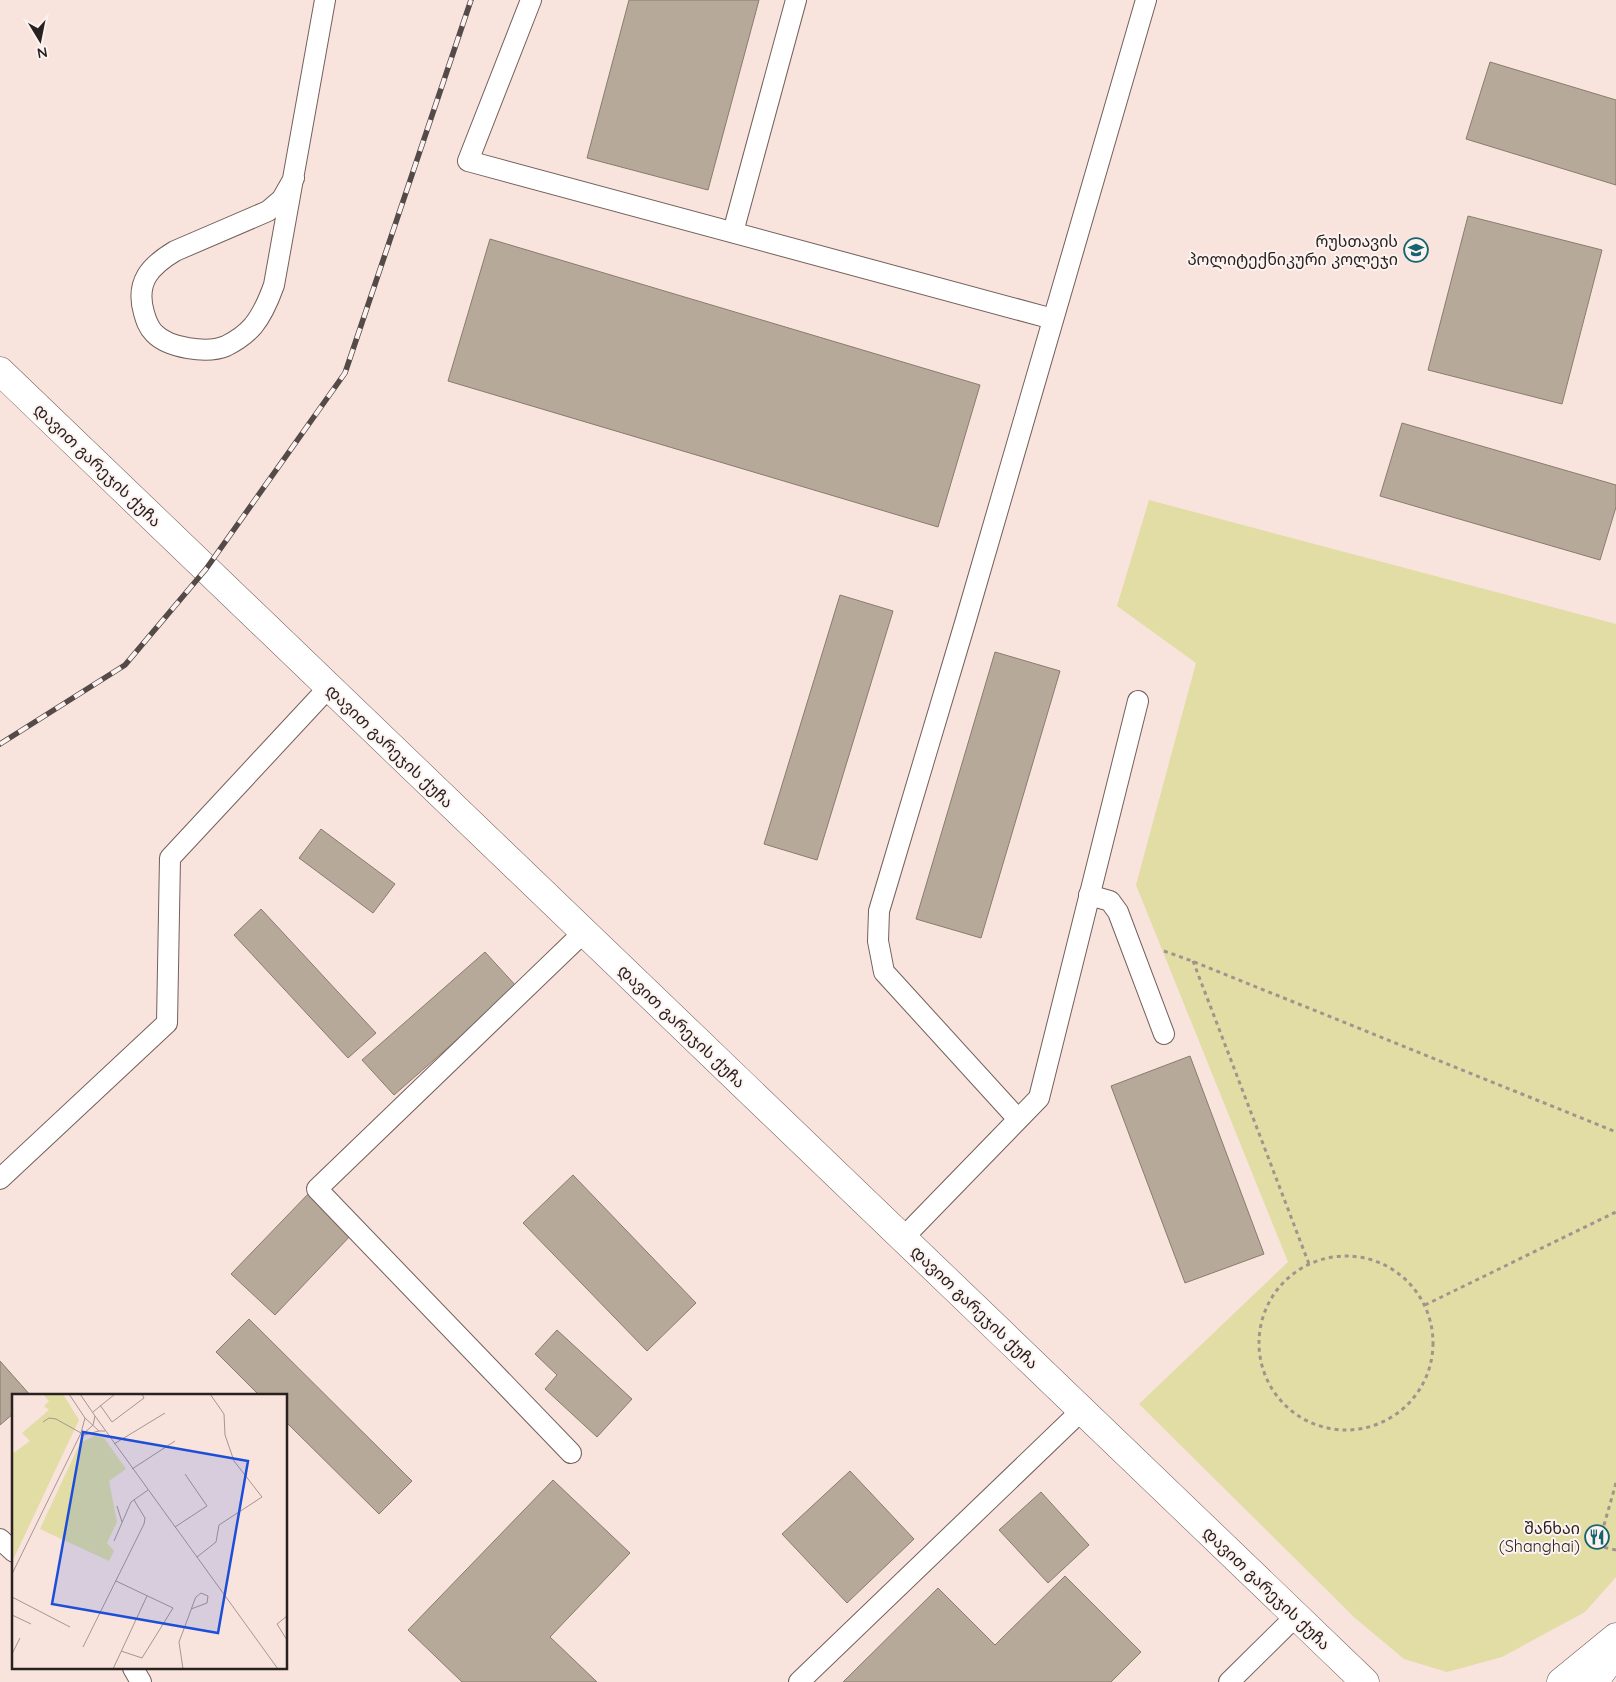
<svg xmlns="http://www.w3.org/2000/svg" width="1616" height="1682" font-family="Quicksand,'Noto Sans Georgian',sans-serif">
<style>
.green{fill:#e1dda4}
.building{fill:#b6a99a;stroke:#887c6e}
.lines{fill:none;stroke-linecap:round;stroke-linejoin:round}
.lane-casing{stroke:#73605b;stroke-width:22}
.street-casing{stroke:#73605b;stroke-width:29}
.secondary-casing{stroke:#73605b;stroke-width:29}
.path{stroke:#a3938e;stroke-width:3;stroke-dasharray:4 4;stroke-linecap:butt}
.lane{stroke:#fff;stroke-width:20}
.street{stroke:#fff;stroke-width:28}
.secondary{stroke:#fff;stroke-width:28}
.rail-casing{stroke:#544a47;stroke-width:5.5}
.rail{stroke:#fcf3f1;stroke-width:4;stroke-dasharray:11;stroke-linecap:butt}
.labels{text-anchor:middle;stroke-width:4;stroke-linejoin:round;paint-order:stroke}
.poi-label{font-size:16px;fill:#29211f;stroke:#fcf3f1;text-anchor:end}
.street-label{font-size:16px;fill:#29211f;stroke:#fcf3f1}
.inset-road{fill:none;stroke:#a69591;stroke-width:1}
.view{fill:#1d4ed8;fill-opacity:0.15;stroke:#1d4ed8;stroke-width:2.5}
.inset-edge{fill:none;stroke:#29211f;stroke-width:2.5}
</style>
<rect width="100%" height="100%" fill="#f9e3dd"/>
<polygon class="green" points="1149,500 1616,624 1616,1577 1585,1612 1502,1657 1447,1672 1404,1659 1355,1618 1139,1404 1288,1262 1136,885 1196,663 1117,606"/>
<g class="building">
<polygon points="629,0 759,0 708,190 587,158"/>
<polygon points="1490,62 1616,100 1616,185 1466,139"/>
<polygon points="1468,216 1602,250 1562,404 1428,370"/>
<polygon points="490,239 980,385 938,527 448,381"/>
<polygon points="1402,423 1616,485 1616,507 1600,560 1380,496"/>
<polygon points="840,595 893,611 817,860 764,844"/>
<polygon points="995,652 1060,671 981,938 916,919"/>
<polygon points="321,829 395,884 373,913 299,858"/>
<polygon points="261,909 376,1033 348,1058 234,935"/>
<polygon points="485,952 517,987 394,1095 362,1060"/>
<polygon points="1190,1056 1264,1254 1185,1283 1111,1086"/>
<polygon points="573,1175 696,1303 647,1351 523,1223"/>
<polygon points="310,1192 353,1233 275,1315 231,1274"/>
<polygon points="249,1319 412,1481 379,1514 286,1422 286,1396 260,1396 216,1352"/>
<polygon points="557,1330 632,1399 597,1437 545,1389 557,1375 535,1354"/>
<polygon points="0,1361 31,1396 14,1396 14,1413 0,1425"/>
<polygon points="850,1471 914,1539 847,1603 782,1534"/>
<polygon points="553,1480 630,1553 550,1637 597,1682 462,1682 408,1630"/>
<polygon points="1041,1492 1089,1545 1048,1583 999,1530"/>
<polygon points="1065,1576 1141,1652 1111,1682 843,1682 938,1588 995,1645"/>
</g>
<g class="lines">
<g class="lane-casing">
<g id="lane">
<polyline points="531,0 468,161 1053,319"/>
<path d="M294,178L282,199L268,211L175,251C150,266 135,282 144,313C146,320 148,327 154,333C168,348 207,354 226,346C236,341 246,334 253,326C263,314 269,299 274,285L325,0"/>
<polyline points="733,232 796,0"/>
<polyline points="1089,895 1110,901 1118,912 1164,1034"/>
<polyline points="1018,1119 884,972 878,941 879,911 965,623 1146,0"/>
<polyline points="0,1179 167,1023 170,858 329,687"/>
<polyline points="903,1238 1039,1098 1138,701"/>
<polyline points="571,1453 317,1189 584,932"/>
<polyline points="0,1539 14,1552"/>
<polyline points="133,1668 141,1682"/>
<polyline points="799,1682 1082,1410"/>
<polyline points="1229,1682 1296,1616"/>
</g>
</g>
<g class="street-casing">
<g id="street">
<polyline points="0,371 1365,1682"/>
<polyline points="1561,1682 1616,1637"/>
</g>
</g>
<g class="secondary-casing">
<polyline id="secondary" points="1594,1682 1616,1652"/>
</g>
<g class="path">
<polyline points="1164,951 1192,961 1616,1132"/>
<polyline points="1193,961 1309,1264"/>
<circle cx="1346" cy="1343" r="87"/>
<polyline points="1425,1305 1616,1212"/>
<polyline points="1616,1483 1598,1546 1616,1550"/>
</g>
<use href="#lane" class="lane"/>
<use href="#street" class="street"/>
<use href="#secondary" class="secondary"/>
<g class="rail-casing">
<polyline id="rail" points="0,744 125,665 206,569 345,373 471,0"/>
</g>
<use href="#rail" class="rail"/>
</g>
<defs>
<g id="university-ring" transform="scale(1.25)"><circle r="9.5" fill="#fcf3f1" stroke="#17636e" stroke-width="1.5"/><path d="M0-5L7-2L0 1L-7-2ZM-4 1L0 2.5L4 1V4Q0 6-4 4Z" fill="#17636e"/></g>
<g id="restaurant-ring" transform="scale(1.25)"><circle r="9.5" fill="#fcf3f1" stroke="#17636e" stroke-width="1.5"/><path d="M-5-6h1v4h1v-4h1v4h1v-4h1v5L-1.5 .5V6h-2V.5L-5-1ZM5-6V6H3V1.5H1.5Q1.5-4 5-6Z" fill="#17636e"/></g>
</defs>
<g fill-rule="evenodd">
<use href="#university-ring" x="1416" y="250"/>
<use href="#restaurant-ring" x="1597" y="1537"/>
</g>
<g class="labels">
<g class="poi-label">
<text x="1398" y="247">რუსთავის<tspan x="1398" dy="18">პოლიტექნიკური კოლეჯი</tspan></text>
<text x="1580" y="1534">შანხაი<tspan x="1580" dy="18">(Shanghai)</tspan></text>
</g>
<g class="street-label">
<text transform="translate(98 465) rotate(44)" y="6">დავით გარეჯის ქუჩა</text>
<text transform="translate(390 746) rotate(44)" y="6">დავით გარეჯის ქუჩა</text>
<text transform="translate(682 1026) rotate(44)" y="6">დავით გარეჯის ქუჩა</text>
<text transform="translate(975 1307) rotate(44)" y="6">დავით გარეჯის ქუჩა</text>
<text transform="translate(1267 1588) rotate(44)" y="6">დავით გარეჯის ქუჩა</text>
</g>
</g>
<g transform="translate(12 1394)">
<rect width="275" height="275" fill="#f9e3dd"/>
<path d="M31,0H51L67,26L0,168V60L18,47L10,39L37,16L32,12L37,7ZM82,42L92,44L114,75L97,87L105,128L95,149L102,157L97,167L28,135L68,49Z" fill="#e1dda4"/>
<path class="inset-road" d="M57,0L73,24L87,37H93M68,0L83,22L81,31L69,42M88,11L100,28L132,4L130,0M81,18L103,0M83,22L266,275M31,28L37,24L44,25L69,39M72,41L87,37M102,50L153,19M120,75L163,47M105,112L110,128M163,133L195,112L173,80M102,147L119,108L136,96M185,163L204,148L207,131L250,103L222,67L213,41L212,20L198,0M0,180L69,39L73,24M104,187L161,214L130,264L109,257M0,203L58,233M0,221L19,230M275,222L265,230L275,246M71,253L132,130L133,124L122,106M0,260L8,244M101,275L135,202M171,275L167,248L176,224L183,205L184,203L189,199L196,202L195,209L179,215"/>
<path class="view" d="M71,38L236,67L206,239L40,210Z"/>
<rect width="275" height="275" class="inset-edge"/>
</g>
<g transform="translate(40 40) rotate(170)" stroke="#fcf3f1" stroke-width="4" paint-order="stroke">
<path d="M0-4L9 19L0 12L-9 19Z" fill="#29211f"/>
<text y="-8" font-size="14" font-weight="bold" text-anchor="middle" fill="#29211f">N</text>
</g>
</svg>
